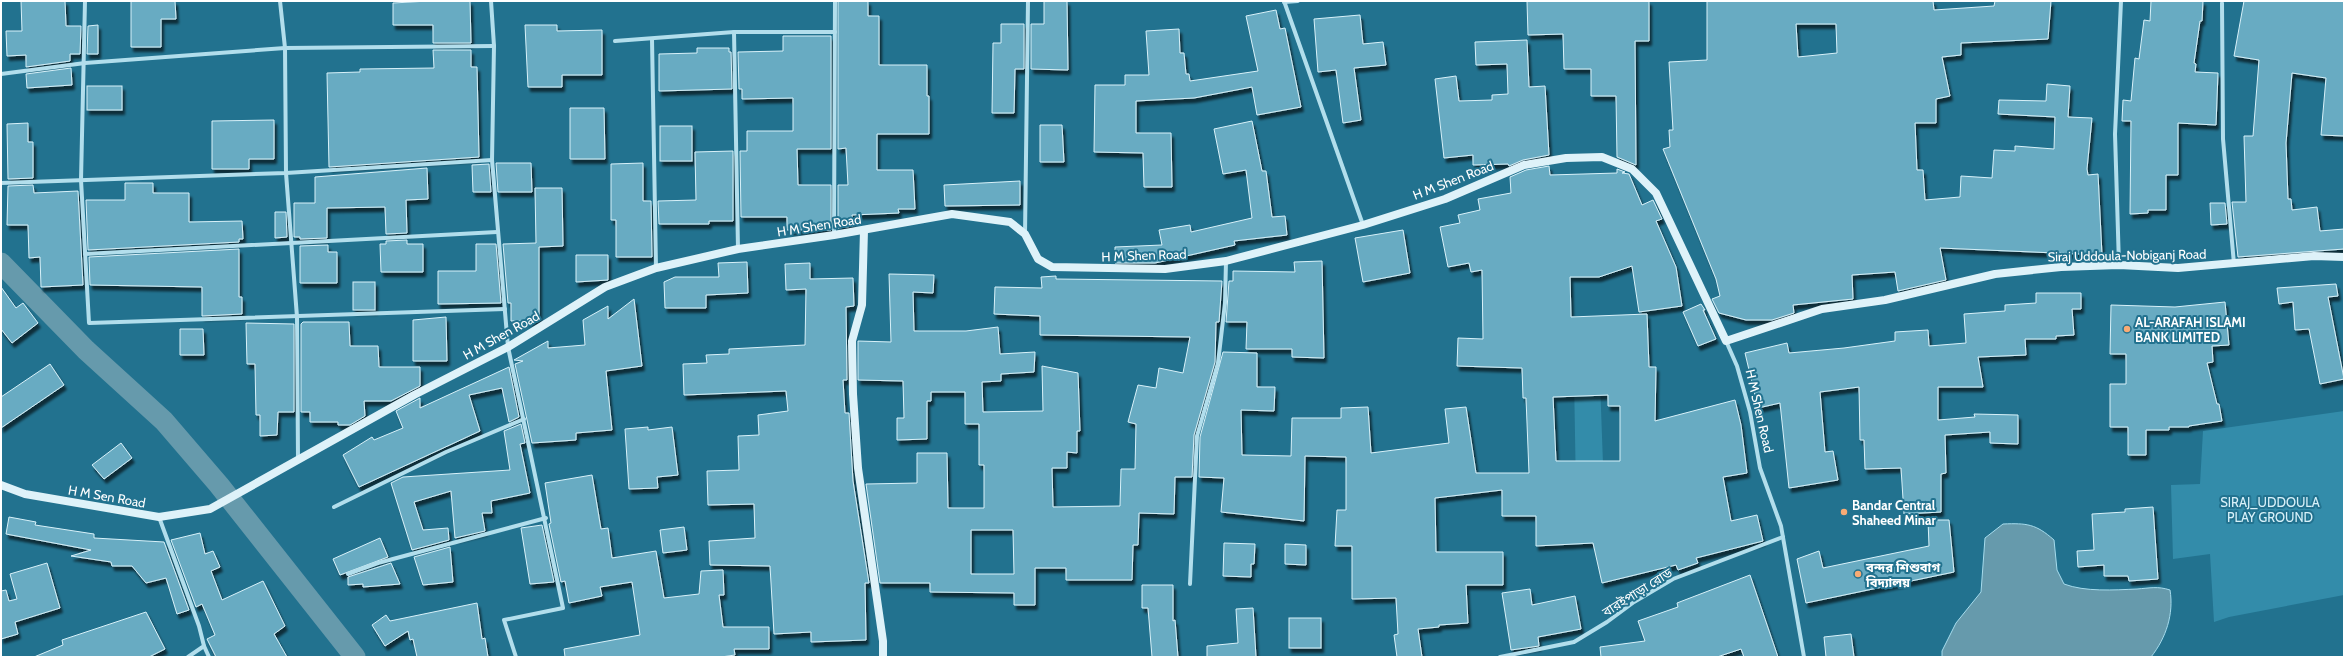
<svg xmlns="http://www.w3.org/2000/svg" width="2345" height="658" font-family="Cabin,'Noto Sans Bengali',sans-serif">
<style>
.green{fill:#338caa}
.water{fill:#669aac;stroke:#a6dced}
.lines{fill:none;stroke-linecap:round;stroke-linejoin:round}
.canal{stroke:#669aac;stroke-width:21}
.building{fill:#67abc2;stroke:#d8f1f9;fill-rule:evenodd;filter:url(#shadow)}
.street{stroke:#b2deec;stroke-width:4}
.secondary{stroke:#def2f9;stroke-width:8}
.poi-dot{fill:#f8ab75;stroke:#22728f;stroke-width:1.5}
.labels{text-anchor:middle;stroke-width:4;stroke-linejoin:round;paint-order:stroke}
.street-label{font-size:13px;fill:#fff;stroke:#22728f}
.poi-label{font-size:13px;font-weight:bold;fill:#fff;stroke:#22728f;text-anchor:start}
.park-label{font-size:13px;fill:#d8f1f9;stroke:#22728f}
</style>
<defs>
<filter id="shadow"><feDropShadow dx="2.5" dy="4.5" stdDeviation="1" flood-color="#0009"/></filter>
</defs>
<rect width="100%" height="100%" fill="#22728f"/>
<g class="green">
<polygon points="1574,376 1600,381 1603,464 1576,493"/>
<polygon points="2344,411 2344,595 2229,617 2214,622 2210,554 2173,559 2171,485 2200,484 2203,431"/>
</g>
<path class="water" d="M2003,524C2027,523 2036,524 2054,540L2057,570L2064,584C2085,592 2114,590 2137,589C2150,588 2158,586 2170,590C2174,614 2166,638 2151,657H1942V651L1956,623L1981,592L1985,538Z"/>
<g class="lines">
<polyline class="canal" points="1,263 86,350 164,421 219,485 355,657"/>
</g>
<g class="building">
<polygon points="21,1 65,1 66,26 81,26 80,54 70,54 70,61 26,67 26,55 7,56 6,31 22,31"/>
<polygon points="131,1 175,1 176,19 161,19 161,47 131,47"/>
<polygon points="429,1 470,1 471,43 433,43 433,25 393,25 393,3"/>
<polygon points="838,1 868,1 868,16 879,16 879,65 927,65 927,96 929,96 929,134 877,134 877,170 913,170 915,209 898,209 899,213 852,215 853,226 838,228 838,185 848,185 846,148 838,149"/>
<polygon points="1044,1 1067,1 1068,70 1031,69 1031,24 1044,24"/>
<polygon points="1527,1 1649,1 1649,41 1635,41 1636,165 1617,157 1616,96 1591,96 1591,69 1564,69 1563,34 1528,35"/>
<path d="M1707,1H1933L1934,10L1994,6L1995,1H2051L2048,39L1961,43V55L1942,57L1950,96L1936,99V123H1915L1917,170H1923L1925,200L1960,197L1961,176L1992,178L1994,150L2015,151V146L2054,149L2055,117L1998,114L1999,100L2046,101L2047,84L2070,86L2068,117L2092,118L2087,169L2088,175L2098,174L2102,255L1940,248L1946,280L1898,291L1895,272L1852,275L1853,299L1793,305L1794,313L1772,320H1746L1719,313L1712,299L1720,296L1716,279L1663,149L1670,147L1669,130H1673L1669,62L1707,60ZM1796,24H1836L1837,53L1798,57Z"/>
<polygon points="2151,1 2203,1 2202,21 2200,21 2194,63 2196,64 2195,72 2218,73 2216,125 2178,123 2178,175 2166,175 2166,210 2148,210 2148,213 2130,214 2131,121 2122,121 2123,100 2131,101 2135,58 2139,59 2144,20 2150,21"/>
<polygon points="2244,1 2344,1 2344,136 2321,135 2326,78 2292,73 2286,143 2288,199 2291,199 2292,210 2317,207 2320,231 2344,229 2344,249 2238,257 2232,202 2246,202 2244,136 2253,136 2259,60 2234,56"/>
<polygon points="1276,10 1280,29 1285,28 1301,107 1257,115 1252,87 1194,98 1136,101 1136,133 1171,133 1172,187 1144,187 1143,153 1094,152 1095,85 1125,85 1125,75 1149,75 1146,31 1179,29 1180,53 1184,53 1186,74 1189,74 1190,81 1258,71 1246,16"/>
<polygon points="1360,15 1363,44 1383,42 1386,65 1354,68 1361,120 1343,123 1336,70 1318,72 1314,19"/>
<polygon points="1001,24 1024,24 1024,69 1015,69 1014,113 992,113 993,43 1001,43"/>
<polygon points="98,25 98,54 87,54 88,26"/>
<polygon points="525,25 557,25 557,31 602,30 602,75 562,75 562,87 528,87"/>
<polygon points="783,36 831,36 831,149 797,149 798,185 831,185 831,230 787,230 787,217 741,217 740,151 747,151 747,131 793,131 793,98 742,99 742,89 739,89 738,52 783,51"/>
<polygon points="1527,40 1529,87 1545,86 1549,155 1523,160 1509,166 1508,164 1473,165 1473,155 1444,158 1435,79 1456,76 1459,101 1492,100 1492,95 1508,94 1507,64 1476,65 1475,42"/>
<polygon points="697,48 729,48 729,52 731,52 732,89 659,91 659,54 697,53"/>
<polygon points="433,50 471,50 471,67 477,67 479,157 329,167 327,73 360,72 360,69 434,68"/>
<polygon points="71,68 72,85 27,88 26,74"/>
<rect x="87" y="86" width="35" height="24"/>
<polygon points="570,108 604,108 605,159 570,159"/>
<polygon points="274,120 274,159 249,159 249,169 212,169 212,121"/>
<polygon points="1252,121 1262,171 1266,171 1272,217 1285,216 1287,235 1234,241 1235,245 1155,263 1115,263 1115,247 1162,245 1159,230 1190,225 1191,232 1252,218 1246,170 1223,174 1214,129"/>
<polygon points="28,123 28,142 33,142 33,178 8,179 7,124"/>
<polygon points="1040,125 1062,125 1064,162 1040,162"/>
<rect x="660" y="126" width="32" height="35"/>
<polygon points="733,151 733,221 709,221 709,224 659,224 658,201 696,200 695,152"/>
<polygon points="496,163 531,163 532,192 498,192"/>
<polygon points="643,163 643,201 651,201 652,257 616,257 616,220 611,220 611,164"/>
<polygon points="489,164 491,192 473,192 472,165"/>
<path d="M1549,166L1550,175L1617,173V169L1625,172L1622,173L1629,174L1642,205L1653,200L1662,219L1656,221L1676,267L1682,306L1639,312L1632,266L1599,277H1570L1571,317L1647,314L1649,367H1656L1655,421L1735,400L1741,425L1747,473L1723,477L1731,521L1757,515L1763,541L1696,558L1698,563L1678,570L1676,565L1602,583L1593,543L1536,546V516H1502V490L1435,498L1436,552H1503V585H1466L1468,623L1439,625V627L1418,629L1422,657H1397L1394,635L1398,634L1396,598L1352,599V546H1335L1337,510H1346V457L1305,456L1304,521L1221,512L1224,478L1199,477L1200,437L1223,352L1257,353V387H1275L1274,411L1241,410L1242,455L1291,456L1292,418H1341V408L1368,407L1371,453L1449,443L1445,409L1466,407L1476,473H1529L1526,398H1523L1522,368L1457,366L1458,338L1483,339L1482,270L1471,272L1469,263L1448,267L1440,227L1460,223L1458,215L1480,210L1478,199L1511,193L1510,177L1526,170ZM1608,395V406H1620V461H1556L1553,397Z"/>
<polygon points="427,168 428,199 406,200 407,233 386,234 385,207 327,208 327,238 300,239 300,237 294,237 294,203 315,203 315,177"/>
<polygon points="1020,181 1020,205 945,206 944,185"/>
<polygon points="125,183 153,183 153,193 189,193 189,222 242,221 243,239 239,239 239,242 88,250 86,200 125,200"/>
<polygon points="33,185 34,193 78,191 83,285 41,287 40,257 29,258 28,225 7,225 8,186"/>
<polygon points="535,188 562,188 563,246 539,247 539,321 511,321 511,303 508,303 503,244 536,243"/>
<polygon points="2210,203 2225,203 2227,224 2211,225"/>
<polygon points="275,212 286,212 287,237 275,238"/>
<polygon points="1403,230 1410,273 1363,282 1355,238"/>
<polygon points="407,240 407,244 423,244 423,272 381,272 380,244 386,244 386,241"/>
<polygon points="476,244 496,244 501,303 438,304 438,271 476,271"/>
<polygon points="328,245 328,252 337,252 337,283 300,283 300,246"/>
<polygon points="239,249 239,297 242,297 242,314 202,316 202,287 90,285 89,257"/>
<polygon points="576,255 608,255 608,280 576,282"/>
<polygon points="1322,261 1324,358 1292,357 1292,349 1246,349 1247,322 1226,322 1229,281 1233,281 1233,271 1295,272 1294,262"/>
<polygon points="747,262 748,293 706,295 706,308 665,308 664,282 675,277 719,277 718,263"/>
<polygon points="810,263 810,279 853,278 854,306 846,307 847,380 843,380 845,413 849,413 853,481 869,583 865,583 866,640 811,642 811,632 774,634 770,566 710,565 709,541 755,538 754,504 708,505 707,471 739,470 738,436 759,435 758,415 788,411 786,391 684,395 683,364 707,363 706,355 729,354 729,349 805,345 806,289 786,290 785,264"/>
<path d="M889,274L934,275L933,293L913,292L914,331H966L998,327L1000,354L1035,352L1034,372L1001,374V381L982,382L983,412L1043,411L1042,366L1078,373L1080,431H1077V453L1067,452V468H1052L1053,507L1120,506L1121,469H1135L1136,424L1128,422L1138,385L1156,388L1159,368L1183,373L1190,337L1040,335V316L994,314L995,287L1042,288L1041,277L1056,276V279L1222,281L1219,322H1216L1215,362L1194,435L1192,477H1175L1174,514L1139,513L1138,545H1133L1132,580H1066V568H1035V605H1014V593L930,592V583H880L866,484L917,483V453H947L948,508H984V465H979V424H965V392H931V401H927V439L897,440V418H904L903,381L858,380V341L891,342ZM971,530H1013L1014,574H971Z"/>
<rect x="353" y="282" width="22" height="28"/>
<polygon points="2336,284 2338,296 2328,297 2344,379 2320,384 2309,329 2295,330 2293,302 2279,304 2277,288"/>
<polygon points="1,287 16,308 23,303 38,323 12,343 1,329"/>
<polygon points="2036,293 2081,293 2081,309 2072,309 2074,335 2056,336 2056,339 2025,339 2026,355 1978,357 1983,387 1938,387 1938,420 1975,417 1974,414 2018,415 2018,444 1990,443 1990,432 1945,435 1946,473 1941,474 1941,512 1904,514 1901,468 1865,469 1864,440 1860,440 1859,387 1820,392 1825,452 1833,451 1838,480 1789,488 1780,403 1758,408 1745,353 1787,343 1789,353 1844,348 1895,341 1895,332 1928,330 1929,346 1966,343 1964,314 2005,311 2005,305 2036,303"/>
<polygon points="634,299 642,366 606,371 612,430 576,433 576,440 532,443 515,364 523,361 514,360 548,341 548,348 585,345 583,320 608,306 608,319"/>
<polygon points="2225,302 2229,345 2212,346 2213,362 2207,363 2217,404 2219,404 2222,421 2189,426 2189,427 2169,427 2169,430 2146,430 2146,455 2128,455 2128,427 2110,427 2110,384 2126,384 2126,354 2110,354 2111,305 2175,307"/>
<polygon points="1701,304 1705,310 1703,310 1716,339 1698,346 1683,312"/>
<polygon points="446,317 447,361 413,361 413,320"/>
<polygon points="303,322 349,322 350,346 378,346 379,367 420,367 420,386 391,401 364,401 365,416 350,425 338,425 338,422 310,422 310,412 301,412 301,324"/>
<polygon points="246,323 294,324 294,412 278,412 277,435 260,436 260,415 256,415 255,364 247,364"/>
<polygon points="180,329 203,329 204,355 180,355"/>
<polygon points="50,364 64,385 1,428 1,397"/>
<polygon points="509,367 519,417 509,422 502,388 469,395 480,431 359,487 343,455 372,437 374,440 403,428 396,411 420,398 420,408"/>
<polygon points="521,424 525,443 520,444 530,493 491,501 492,513 482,513 485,531 455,538 451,491 414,502 423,530 448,528 449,540 412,550 391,483 403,477 510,470 504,431"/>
<polygon points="648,427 648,430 672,427 678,475 657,477 658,488 629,489 625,429"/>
<polygon points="121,443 132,458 104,479 92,465"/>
<polygon points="592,475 601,529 608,528 612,558 656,551 664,598 699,594 701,571 723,570 724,595 719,595 723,627 769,627 769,649 734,649 735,655 721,657 565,657 564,649 640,635 632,582 600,587 602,596 569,603 565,581 561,582 549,524 551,523 545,483"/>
<polygon points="2153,507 2158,579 2129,581 2128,576 2104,576 2104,565 2078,567 2077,551 2094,550 2092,514 2125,512 2125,509"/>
<polygon points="9,517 36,522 35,525 94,534 94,538 164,542 189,610 177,614 166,578 146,583 132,566 112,566 111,562 71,556 91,550 6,534"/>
<polygon points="1928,520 1949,520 1954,572 1806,603 1797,559 1819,551 1823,568 1929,546"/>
<polygon points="542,525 554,582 530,584 521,528"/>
<polygon points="684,527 687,550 663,553 660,530"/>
<polygon points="200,533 205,554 213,551 220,567 211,571 222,600 263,581 285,626 274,634 287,657 216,657 207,639 215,635 202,604 196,607 171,540"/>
<polygon points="380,538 388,557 340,575 333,559"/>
<polygon points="1224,543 1255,544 1254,564 1251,564 1251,577 1223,576"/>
<polygon points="1285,544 1306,545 1306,565 1285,564"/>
<polygon points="450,547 453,582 423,585 414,557"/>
<polygon points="47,563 60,608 15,622 18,634 1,639 1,591 6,590 9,601 17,599 10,574"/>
<polygon points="391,563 400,584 363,587 363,584 348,585 348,577"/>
<polygon points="1750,575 1778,657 1744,657 1741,649 1717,657 1601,657 1600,647 1645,641 1638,621 1678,607 1677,603"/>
<polygon points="1142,585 1173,585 1173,621 1175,620 1178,657 1152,657 1148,608 1142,608"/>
<polygon points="1530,589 1532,605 1575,596 1581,629 1538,637 1539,646 1511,650 1502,593"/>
<polygon points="477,603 482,639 485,638 488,657 417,657 413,639 410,640 408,631 385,646 372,625 386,615 390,621"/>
<polygon points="1253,608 1256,657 1207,657 1207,646 1238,643 1236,609"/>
<polygon points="146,612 165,649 149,657 34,657 63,645 62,640"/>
<rect x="1289" y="618" width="32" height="30"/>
<polygon points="1851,634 1854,657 1826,657 1824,637"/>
</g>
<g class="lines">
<g class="street">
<polyline points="85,1 81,180 89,323 505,309"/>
<polyline points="280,1 285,48 286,173 297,317 298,459"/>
<polyline points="491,1 494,46 492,160 508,347 563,608 504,620 516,657"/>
<polyline points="1284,1 1363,225"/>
<polyline points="1284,2 1298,1"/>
<polyline points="2222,3 2223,139 2234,264"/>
<polyline points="734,32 738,249"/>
<polyline points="652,39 656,268"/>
<polyline points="615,41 734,32 835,32"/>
<polyline points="1,74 85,63 285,48 494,46"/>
<polyline points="1,183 286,173 492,160"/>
<polyline points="1025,234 1028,1"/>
<polyline points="834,235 835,1"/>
<polyline points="85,254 497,232"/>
<polyline points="2119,265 2115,134 2121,1"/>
<polyline points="1726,341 1737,366 1750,412 1760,468 1781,526 1804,657"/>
<polyline points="334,507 446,452 524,419"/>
<polyline points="159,517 199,626 204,646 188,657"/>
<polyline points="348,574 378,563 546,518"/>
<polyline points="1190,584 1197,436 1218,363 1225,303 1226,261"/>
<polyline points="204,646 209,657"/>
<polyline points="1500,657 1574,642 1607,622 1634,602 1673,579 1783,537"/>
</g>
<g class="secondary">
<polyline points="864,230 862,305 852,341 853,394 858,468 883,641 883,657"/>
<polyline points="1,485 25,494 159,517 210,509 414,395 508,347 605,287 656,268 738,249 834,235 952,214 1010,222 1025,234 1038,259 1052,267 1165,269 1226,261 1363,225 1445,199 1524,165 1566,158 1602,157 1632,169 1656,193 1726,341 1822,309 1885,300 1995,274 2061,267 2119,265 2178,268 2314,256 2344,257"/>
</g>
</g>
<g class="poi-dot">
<circle cx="2127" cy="329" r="4"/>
<circle cx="1844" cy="512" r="4"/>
<circle cx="1858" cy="574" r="4"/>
</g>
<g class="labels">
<g class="street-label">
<text transform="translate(1453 180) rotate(-21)" y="5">H M Shen Road</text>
<text transform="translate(819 225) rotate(-9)" y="5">H M Shen Road</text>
<text transform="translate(1144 255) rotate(-2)" y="5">H M Shen Road</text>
<text transform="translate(2127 255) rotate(-1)" y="5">Siraj Uddoula-Nobiganj Road</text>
<text transform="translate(501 335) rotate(-29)" y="5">H M Shen Road</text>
<text transform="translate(1760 411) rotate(77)" y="5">H M Shen Road</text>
<text transform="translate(107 496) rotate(10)" y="5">H M Sen Road</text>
<text transform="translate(1637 592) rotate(-32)" y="5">বারইপাড়া রোড</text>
</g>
<g class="poi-label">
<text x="2135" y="327">AL-ARAFAH ISLAMI<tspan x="2135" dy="15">BANK LIMITED</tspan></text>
<text x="1852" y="510">Bandar Central<tspan x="1852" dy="15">Shaheed Minar</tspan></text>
<text x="1866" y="572">বন্দর শিশুবাগ<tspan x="1866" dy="15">বিদ্যালয়</tspan></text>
</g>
<g class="park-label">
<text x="2270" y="507">SIRAJ_UDDOULA<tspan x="2270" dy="15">PLAY GROUND</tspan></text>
</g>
</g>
<rect width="2345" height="658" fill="none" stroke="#ffffff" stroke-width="4"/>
</svg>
